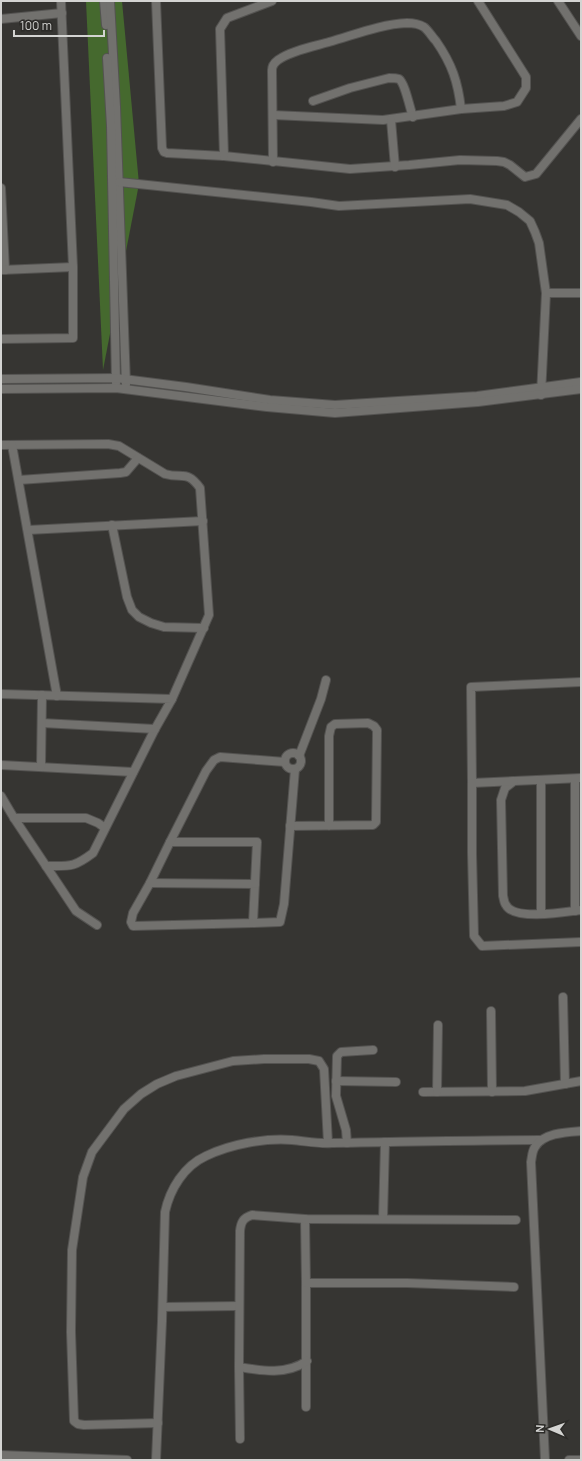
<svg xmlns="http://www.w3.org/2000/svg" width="582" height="1461" font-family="Manrope,sans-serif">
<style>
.green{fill:#45692e}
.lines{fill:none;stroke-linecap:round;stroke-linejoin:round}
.minor-casing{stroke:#545351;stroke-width:10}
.minor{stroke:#72716e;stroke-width:8}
</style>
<rect width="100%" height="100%" fill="#363532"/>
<polygon class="green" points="86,1 122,1 139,184 103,370"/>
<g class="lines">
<g class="minor-casing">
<g id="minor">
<polyline points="104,1 106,25"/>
<polyline points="110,1 116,107 126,384"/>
<polyline points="156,1 162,148 164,152 167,153 224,156 350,169 409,165 460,160 497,161 504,162 510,165 525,177 536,174 581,119"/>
<polyline points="558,1 581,36"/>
<polyline points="1,19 62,13"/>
<polyline points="107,58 111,126 116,383"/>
<path d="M313,101L350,88L389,78C392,78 396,78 399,79C405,83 410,109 413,117"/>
<polyline points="273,115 383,120 461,109 504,106 517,102 526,88 526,77 478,1"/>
<polyline points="391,120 395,167"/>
<polyline points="224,156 220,29 227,18 272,1"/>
<path d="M273,162L272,70C272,66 274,63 278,60C290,51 315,46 329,42C354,35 381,24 407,23C412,23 419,24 424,27C429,31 432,37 436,41C452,64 458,82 461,109"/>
<polyline points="119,182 311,202 339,206 470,199 507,205 519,212 530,221 535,232 539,243 546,293 541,395"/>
<polyline points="1,188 5,270"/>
<polyline points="1,270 73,267"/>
<polyline points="546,293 581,293"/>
<polyline points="1,339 73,338 73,267 61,1"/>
<polyline points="1,379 116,378 186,387 270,400 335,405 477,396 581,382"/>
<polyline points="1,389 116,388 267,407 335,413 478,402 581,389"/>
<path d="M1,445L108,444L119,446L165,474C183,479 187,470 200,488L209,615L172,699"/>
<polyline points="12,445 57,696"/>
<polyline points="19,480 120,473 126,472 138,458"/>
<polyline points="112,525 127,597 132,610 139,617 151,623 164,627 204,628"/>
<polyline points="28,530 203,521"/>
<path d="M1,694L172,699L155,729L93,853C73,868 70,866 46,866"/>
<polyline points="42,723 155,729"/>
<circle cx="293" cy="761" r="8"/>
<polyline points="299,756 321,699 326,680"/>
<polyline points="1,765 133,772"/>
<polyline points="41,767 42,695"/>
<path d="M581,778L514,781L505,788L501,800L503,896C504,899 504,903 506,905C514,921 566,912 581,910"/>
<polyline points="575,779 575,911"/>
<polyline points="514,781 472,783 471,687 581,682"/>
<polyline points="472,783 472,853 474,936 482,946 581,942"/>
<polyline points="1,796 14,818 76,911 97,925"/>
<polyline points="14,818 86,818 98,823 105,828"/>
<polyline points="290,826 373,825 376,822 377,730 374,726 368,723 335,724 331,727 329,736 329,826"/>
<polygon points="170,842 257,842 253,923 133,926 131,922 133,913 150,883"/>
<polyline points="170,842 206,771 214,760 220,757 285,762"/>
<polyline points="150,883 255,884"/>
<polyline points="541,914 541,780"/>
<polyline points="253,923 280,922 284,904 295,769"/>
<polyline points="563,997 565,1084"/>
<polyline points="491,1011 492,1092"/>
<polyline points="336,1081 396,1082"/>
<polyline points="423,1092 525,1091 581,1081"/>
<polyline points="437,1092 438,1025"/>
<polyline points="347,1143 346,1130 336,1096 337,1056 341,1052 373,1050"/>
<polyline points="305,1219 306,1283 306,1407"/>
<polyline points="383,1219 385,1142"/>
<polyline points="306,1283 407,1283 514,1287"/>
<polyline points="163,1307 239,1306"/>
<path d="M239,1367C263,1371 286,1375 307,1361"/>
<polyline points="158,1423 84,1425 78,1424 74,1421 71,1332 72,1250 83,1177 92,1152 124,1109 141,1094 157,1084 176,1076 233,1061 264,1059 309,1059 319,1061 324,1069 328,1143"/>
<path d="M240,1439L239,1367L240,1231C241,1222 243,1218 252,1215L305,1219L516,1220"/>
<polyline points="1,1455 127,1460"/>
<path d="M156,1460L162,1321L165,1212C170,1189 184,1166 206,1156C231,1144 264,1138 292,1140C305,1141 318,1144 332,1143C401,1142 471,1140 541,1140"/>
<path d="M545,1460L531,1162C532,1157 532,1151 535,1147C543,1133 567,1132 581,1131"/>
<polyline points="569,1460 581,1460"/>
</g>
</g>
<use href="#minor" class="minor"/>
</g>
<rect width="582" height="1461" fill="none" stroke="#d4d4d2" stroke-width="4"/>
<g transform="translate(550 1429) rotate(272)" stroke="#2c2b28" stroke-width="3" paint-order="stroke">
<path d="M0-3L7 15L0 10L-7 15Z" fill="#d4d4d2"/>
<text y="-6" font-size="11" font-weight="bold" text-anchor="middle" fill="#d4d4d2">N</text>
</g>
<path d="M14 30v6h90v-6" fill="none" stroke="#d4d4d2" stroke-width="2"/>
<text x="20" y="30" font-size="12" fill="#d4d4d2" stroke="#2c2b28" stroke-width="3" paint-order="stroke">100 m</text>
</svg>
